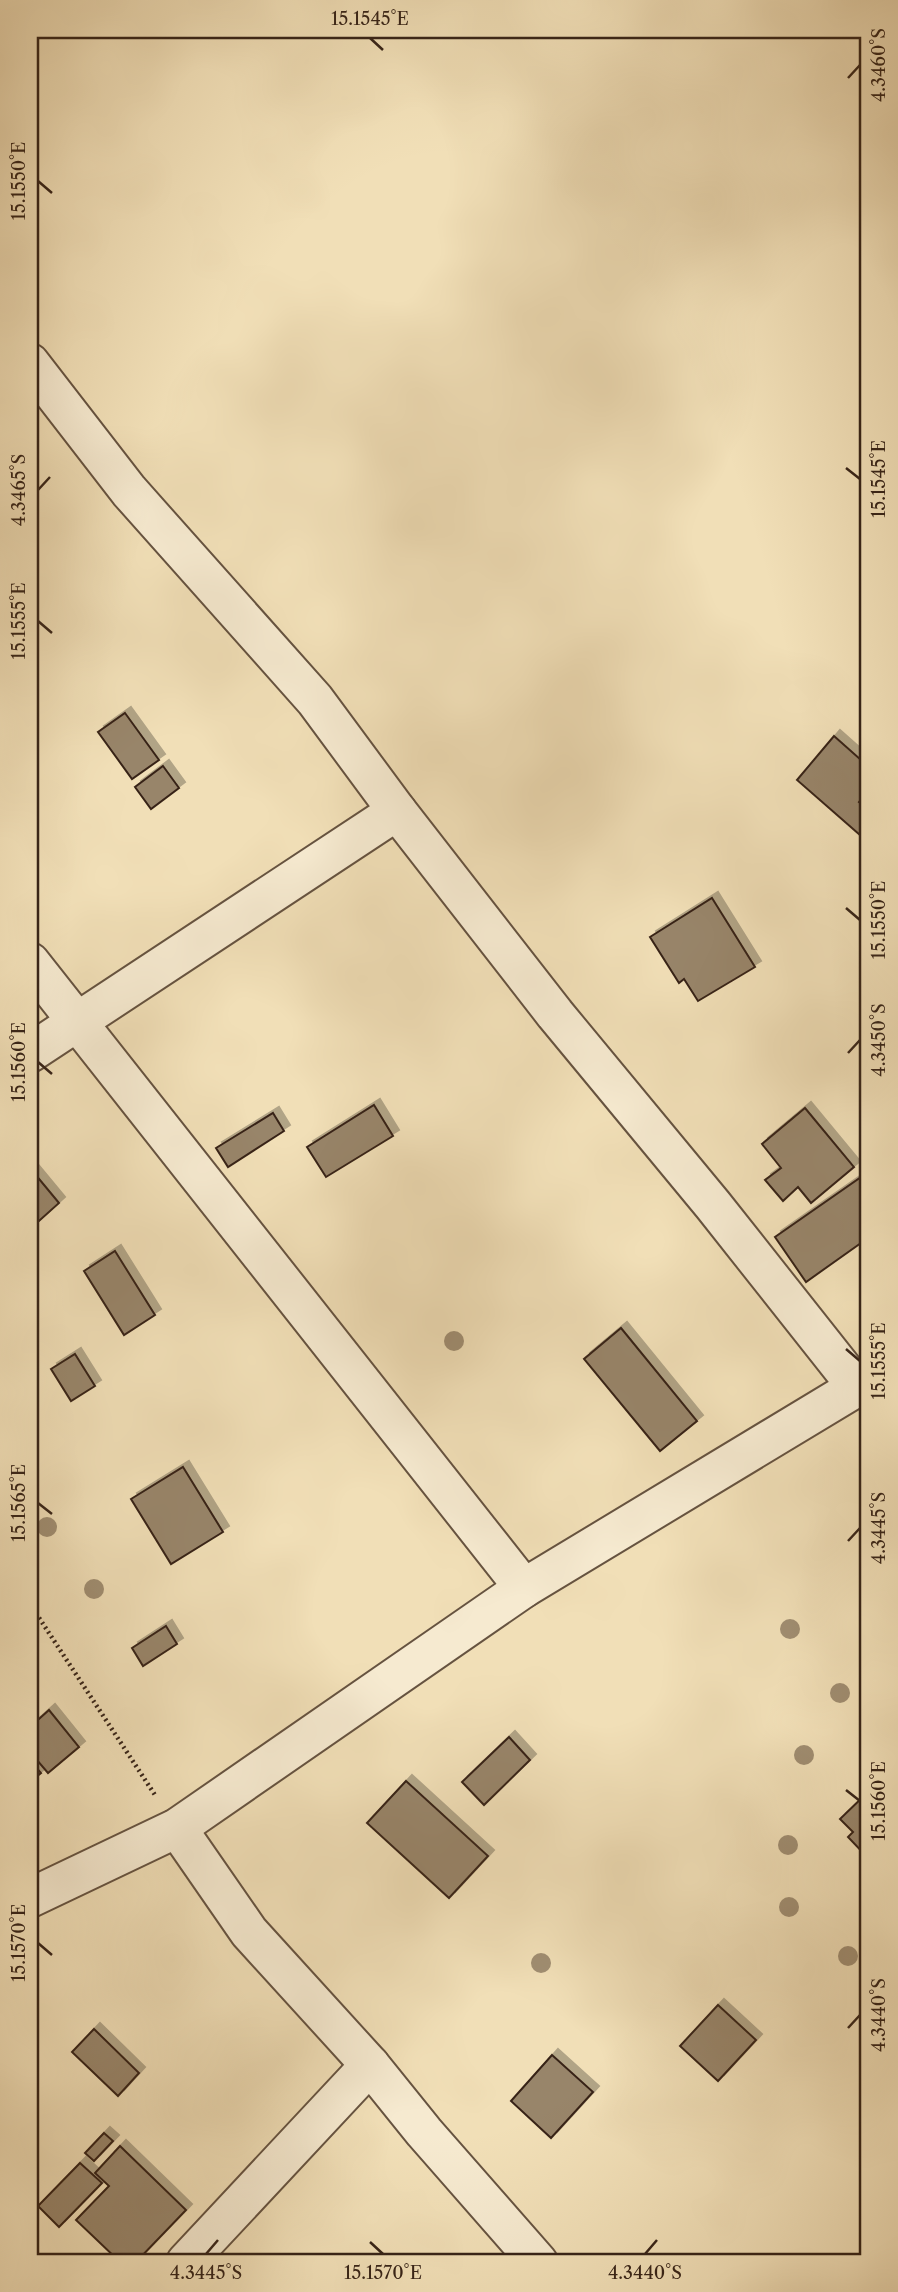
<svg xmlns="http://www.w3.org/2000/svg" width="898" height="2292" font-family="'Libre Caslon Text',serif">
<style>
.building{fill:#98856b;stroke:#372418;stroke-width:2;filter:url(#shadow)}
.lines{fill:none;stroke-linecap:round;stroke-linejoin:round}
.minor-casing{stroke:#665340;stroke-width:42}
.path{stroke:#372418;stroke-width:4.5;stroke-dasharray:2 3.5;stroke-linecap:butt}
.minor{stroke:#f6ead0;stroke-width:38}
.tree{fill:#a08e72}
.ticks{fill:none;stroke:#372418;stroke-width:2.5}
.neatline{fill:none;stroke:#372418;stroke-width:2.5}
.ticks-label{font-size:18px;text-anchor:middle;fill:#372418}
</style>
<defs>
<filter id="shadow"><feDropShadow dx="6" dy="-6" stdDeviation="0" flood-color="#0004"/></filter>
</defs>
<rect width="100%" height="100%" fill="#f1dfb7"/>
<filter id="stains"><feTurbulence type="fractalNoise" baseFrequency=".00286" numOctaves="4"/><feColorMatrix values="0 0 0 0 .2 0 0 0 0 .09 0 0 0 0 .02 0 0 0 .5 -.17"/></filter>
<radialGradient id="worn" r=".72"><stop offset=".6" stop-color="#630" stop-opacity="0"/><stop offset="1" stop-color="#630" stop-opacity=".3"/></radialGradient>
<g class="building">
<polygon points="125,713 159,760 132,779 98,732"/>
<polygon points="834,736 861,760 864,755 868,759 868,791 859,802 868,809 868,842 797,780"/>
<polygon points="163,766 179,788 151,809 135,787"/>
<polygon points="712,898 755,967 698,1001 684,979 679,983 650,937"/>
<polygon points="374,1105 393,1136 326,1177 307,1147"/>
<polygon points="805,1108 854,1167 811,1203 798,1187 783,1201 765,1180 781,1168 762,1144"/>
<polygon points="273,1113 284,1131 228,1167 216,1148"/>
<polygon points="30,1168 59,1203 30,1229"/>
<polygon points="864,1175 868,1182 868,1238 806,1282 775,1237"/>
<polygon points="115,1251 155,1315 124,1335 84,1271"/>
<polygon points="621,1328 697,1421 660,1451 584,1359"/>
<polygon points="75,1354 95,1386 71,1401 51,1369"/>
<polygon points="183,1467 223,1532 171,1564 131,1499"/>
<polygon points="166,1626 177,1644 143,1666 132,1648"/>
<polygon points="49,1710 79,1747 48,1773 30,1752 30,1727"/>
<polygon points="509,1737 530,1760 484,1805 462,1782"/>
<polygon points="30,1760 41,1773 30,1782"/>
<polygon points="406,1781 488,1856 449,1898 367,1823"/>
<polygon points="868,1792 868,1858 848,1837 853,1832 840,1819"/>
<polygon points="718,2005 756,2040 718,2081 680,2046"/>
<polygon points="94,2029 139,2073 118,2096 72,2052"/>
<polygon points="552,2055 593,2092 551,2138 511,2101"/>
<polygon points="104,2133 113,2141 94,2161 85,2153"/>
<polygon points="120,2146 186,2210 136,2262 120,2262 76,2220 109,2186 95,2173"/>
<polygon points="80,2163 102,2183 59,2227 38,2206"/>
</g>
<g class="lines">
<g class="minor-casing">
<g id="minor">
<polyline points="30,363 129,491 315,700 397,811 555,1014 713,1205 857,1387"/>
<polyline points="30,962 524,1588"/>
<polyline points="30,1053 397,811"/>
<polyline points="177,1828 249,1932 370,2065 424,2132 538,2262"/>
<polyline points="30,1898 177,1828 524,1588 857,1387 868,1377"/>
<polyline points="186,2262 370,2065"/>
</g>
</g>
<polyline class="path" points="30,1604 155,1795"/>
<use href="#minor" class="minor"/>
</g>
<g class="tree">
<circle cx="454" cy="1341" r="10"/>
<circle cx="47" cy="1527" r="10"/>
<circle cx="94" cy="1589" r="10"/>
<circle cx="790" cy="1629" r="10"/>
<circle cx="840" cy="1693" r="10"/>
<circle cx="804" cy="1755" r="10"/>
<circle cx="788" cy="1845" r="10"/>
<circle cx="789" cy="1907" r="10"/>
<circle cx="848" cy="1956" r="10"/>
<circle cx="541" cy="1963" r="10"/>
</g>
<path class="ticks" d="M370,38L383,50M848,78L860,65M38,181L52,193M846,468L860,479M38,490L50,477M38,621L52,633M846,908L860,920M848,1053L860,1040M38,1062L52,1074M846,1349L860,1361M38,1503L52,1514M848,1541L860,1528M846,1790L860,1801M38,1943L52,1955M848,2028L860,2015M370,2242L383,2254M206,2254L218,2240M645,2254L657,2240"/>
<rect width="898" height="2292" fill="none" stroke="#f1dfb7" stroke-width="77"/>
<rect x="38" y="38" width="822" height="2216" class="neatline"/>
<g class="ticks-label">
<text x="370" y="25">15.1545°E</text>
<text transform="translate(879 65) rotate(-90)" y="6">4.3460°S</text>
<text transform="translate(19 181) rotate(-90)" y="6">15.1550°E</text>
<text transform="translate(879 479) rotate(-90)" y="6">15.1545°E</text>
<text transform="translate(19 490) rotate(-90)" y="6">4.3465°S</text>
<text transform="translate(19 621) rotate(-90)" y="6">15.1555°E</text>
<text transform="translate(879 920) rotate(-90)" y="6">15.1550°E</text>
<text transform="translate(879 1040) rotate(-90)" y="6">4.3450°S</text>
<text transform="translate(19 1062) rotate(-90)" y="6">15.1560°E</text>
<text transform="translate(879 1361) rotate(-90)" y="6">15.1555°E</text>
<text transform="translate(19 1503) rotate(-90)" y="6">15.1565°E</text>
<text transform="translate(879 1528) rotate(-90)" y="6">4.3445°S</text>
<text transform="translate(879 1801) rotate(-90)" y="6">15.1560°E</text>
<text transform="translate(19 1943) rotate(-90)" y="6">15.1570°E</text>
<text transform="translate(879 2015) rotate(-90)" y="6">4.3440°S</text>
<text x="206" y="2279">4.3445°S</text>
<text x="383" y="2279">15.1570°E</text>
<text x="645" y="2279">4.3440°S</text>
</g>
<rect width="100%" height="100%" filter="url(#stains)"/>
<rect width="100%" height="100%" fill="url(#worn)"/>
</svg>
